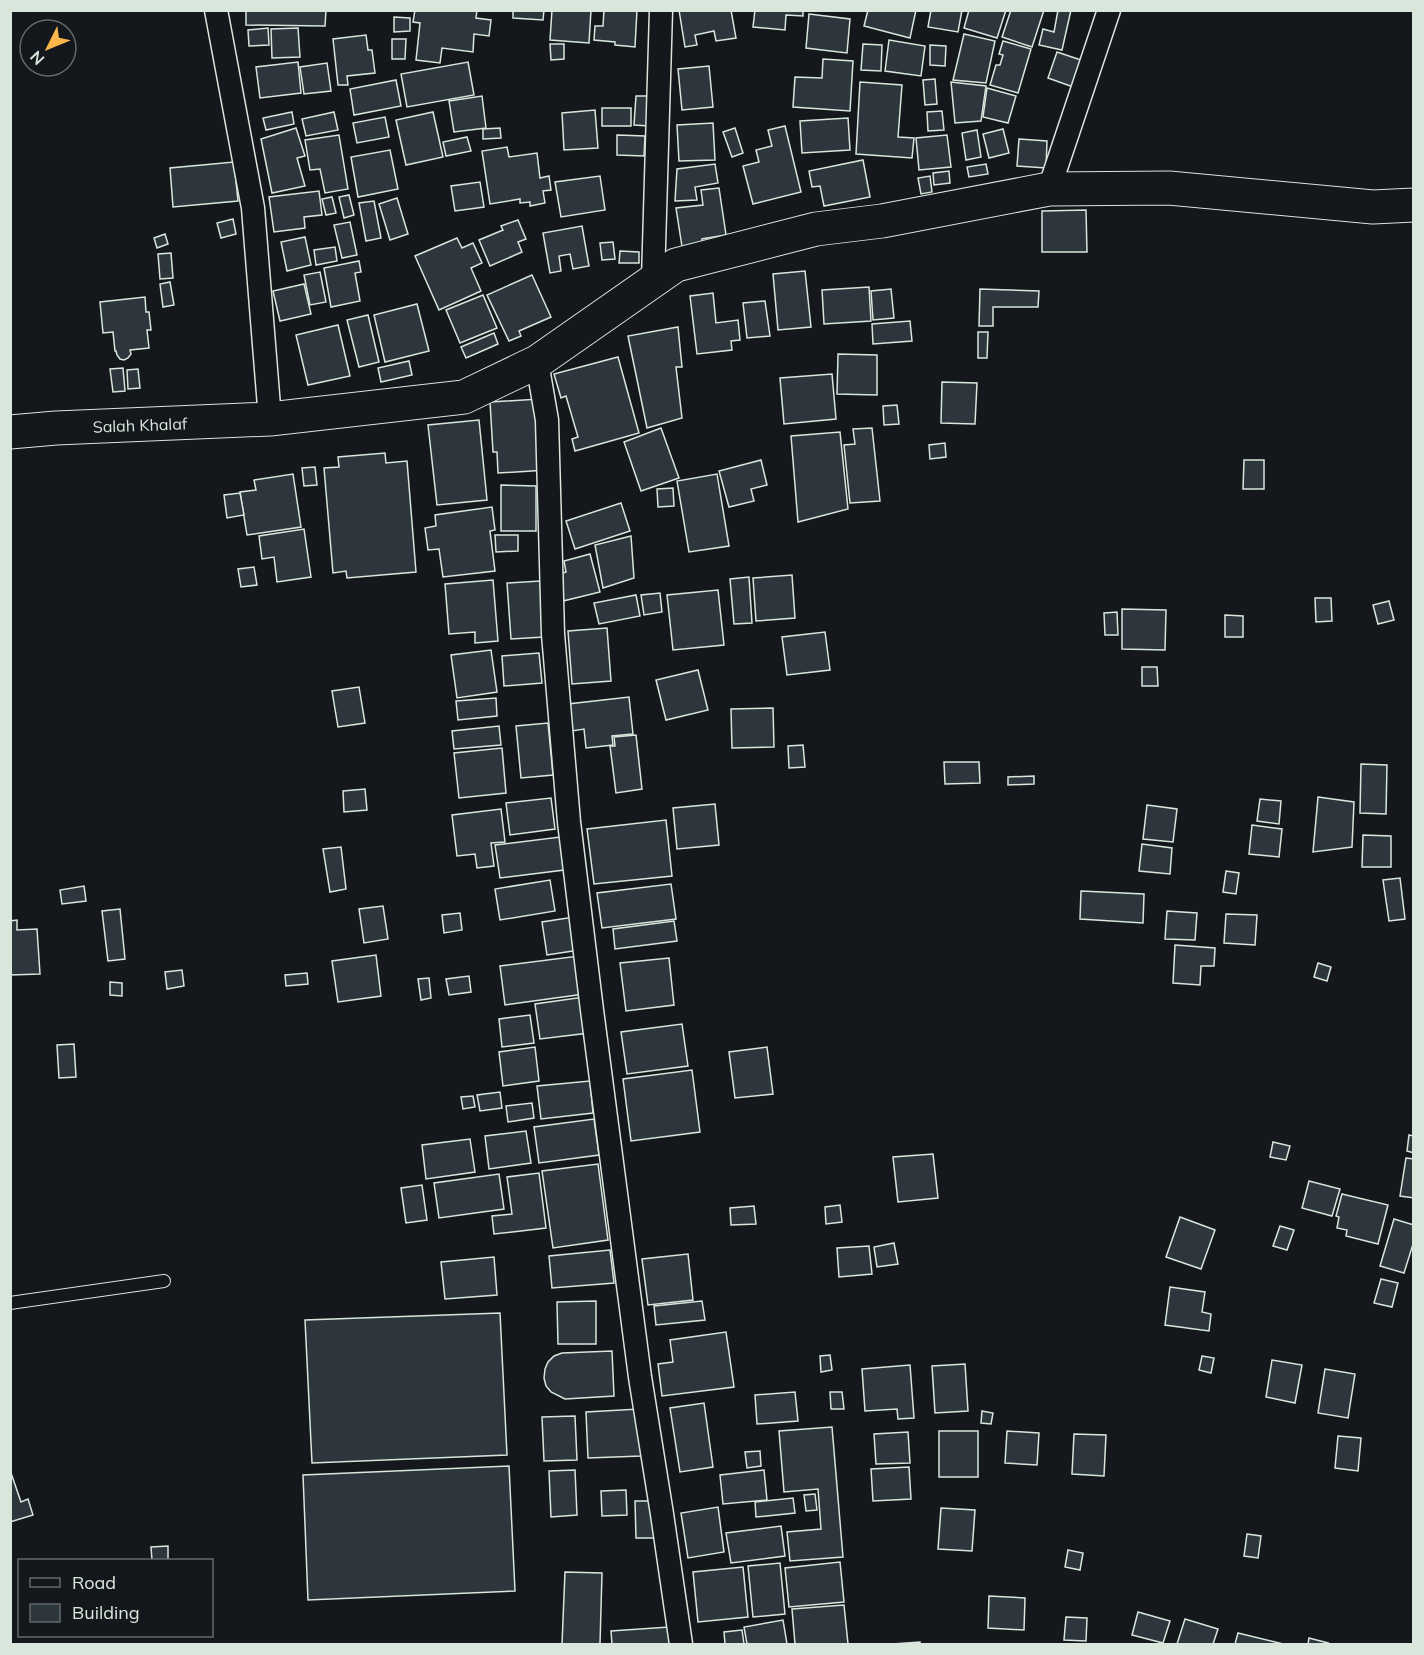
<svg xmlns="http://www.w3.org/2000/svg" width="1424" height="1655" font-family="Mulish,sans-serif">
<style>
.building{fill:#2c363c;stroke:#d8e6dc;stroke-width:1.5}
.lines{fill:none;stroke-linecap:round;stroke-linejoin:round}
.lane-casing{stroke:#d8e6dc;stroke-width:14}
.street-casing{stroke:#d8e6dc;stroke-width:25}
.secondary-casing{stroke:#d8e6dc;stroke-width:35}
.lane{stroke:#14181c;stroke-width:12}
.street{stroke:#14181c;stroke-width:22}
.secondary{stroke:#14181c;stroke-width:33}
.labels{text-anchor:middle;stroke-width:4.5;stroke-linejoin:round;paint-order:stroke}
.street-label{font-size:16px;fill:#d8e6dc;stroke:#14181c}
</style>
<rect width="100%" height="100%" fill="#14181c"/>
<g class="building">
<polygon points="246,10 326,10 325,26 246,25"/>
<polygon points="415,10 477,10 476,18 491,20 489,36 474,34 473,52 442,48 440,63 416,60 420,23 413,22"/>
<polygon points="513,10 544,10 543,20 513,18"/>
<polygon points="552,10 591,10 589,43 550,40"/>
<polygon points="604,10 637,10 635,47 615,45 615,42 594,40 595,26 603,26"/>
<polygon points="679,10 731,10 736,38 716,41 714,31 695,35 697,45 685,47"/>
<polygon points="755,10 803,10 803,16 786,15 785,30 753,27"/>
<polygon points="868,10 916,10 910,38 864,26"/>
<polygon points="931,10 962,10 958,32 928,27"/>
<polygon points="969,10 1006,10 997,38 964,28"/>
<polygon points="1011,10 1044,10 1032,47 1002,37"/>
<polygon points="1058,10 1071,10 1062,50 1039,45 1043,29 1054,32"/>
<polygon points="809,14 850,19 847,53 806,48"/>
<polygon points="394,17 410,18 410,31 394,32"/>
<polygon points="268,28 269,45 249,46 248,30"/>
<polygon points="298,28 300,57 272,58 271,29"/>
<polygon points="964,34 995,41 986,83 953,80"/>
<polygon points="366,35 368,50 372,50 375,73 347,76 348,85 338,85 333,39"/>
<polygon points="392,39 406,39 405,59 392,59"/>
<polygon points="889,40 925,46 921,76 885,71"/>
<polygon points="1003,41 1031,49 1018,93 990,85 996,65 1000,65 1003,55 999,54"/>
<polygon points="550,44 564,44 564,59 551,60"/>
<polygon points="863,44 882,45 881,71 861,70"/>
<polygon points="930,45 946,46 945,66 930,65"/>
<polygon points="1057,52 1084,61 1076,88 1048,78"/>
<polygon points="823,59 853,61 850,111 793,107 795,77 822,78"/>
<polygon points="298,62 301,93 260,98 256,67"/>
<polygon points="468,62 474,95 407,107 401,74"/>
<polygon points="327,63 331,91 304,94 300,67"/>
<polygon points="709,66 713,107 682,110 678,69"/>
<polygon points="935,79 937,104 925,105 923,80"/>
<polygon points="396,80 401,106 354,115 350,89"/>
<polygon points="860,82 902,85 898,137 914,138 912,158 856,154"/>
<polygon points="951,82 986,86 981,121 955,123"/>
<polygon points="987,88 1016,96 1008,123 983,117"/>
<polygon points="482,96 486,128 454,132 449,101"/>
<polygon points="636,96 651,96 649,126 634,125"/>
<rect x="602" y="108" width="29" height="18"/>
<polygon points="595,110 598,148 564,150 562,113"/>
<polygon points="942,111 944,130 928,131 927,112"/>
<polygon points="292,112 294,124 266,130 263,118"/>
<polygon points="334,112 338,130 306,136 302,119"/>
<polygon points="433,112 443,157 406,165 396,120"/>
<polygon points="385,117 389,137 357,143 353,123"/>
<polygon points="848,118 850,150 802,153 800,121"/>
<polygon points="713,123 715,160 679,161 677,125"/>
<polygon points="785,126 801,192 753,204 743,166 759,162 756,150 772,146 768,130"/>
<polygon points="296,128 305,156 297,158 305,186 272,193 261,139"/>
<polygon points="500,128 501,138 483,139 483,129"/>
<polygon points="735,128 743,153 732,157 723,132"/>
<polygon points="1003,129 1009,153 989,158 983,134"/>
<polygon points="977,130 981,157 966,160 962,133"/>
<polygon points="339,135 348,189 325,193 320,169 310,170 305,140"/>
<polygon points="617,135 645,136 644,156 617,155"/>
<polygon points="947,135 951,167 919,170 916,138"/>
<polygon points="467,137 471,151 446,156 443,142"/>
<polygon points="1019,139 1047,141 1046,168 1017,166"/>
<polygon points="507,147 509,157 537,153 540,178 549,176 551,190 543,191 545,203 530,206 530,202 520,203 520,199 490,204 482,151"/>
<polygon points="390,150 398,189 358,197 351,157"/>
<polygon points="863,160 870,197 824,206 820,186 812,187 809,171"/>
<polygon points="234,162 238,201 173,207 170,168"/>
<polygon points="715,164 718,183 695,187 697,200 675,201 677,169"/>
<polygon points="986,164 988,174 969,177 967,167"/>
<polygon points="949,171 950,183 934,185 933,173"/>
<polygon points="600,176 605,210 561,217 555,182"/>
<polygon points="930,176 932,192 921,194 918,178"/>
<polygon points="480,182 484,207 455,211 451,186"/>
<polygon points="719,188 726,235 702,239 703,250 683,253 676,208 703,205 701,190"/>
<polygon points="319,191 322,215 304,217 305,228 274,232 269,197"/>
<polygon points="349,195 354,215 344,218 339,197"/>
<polygon points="332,197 336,213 326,215 322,199"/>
<polygon points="397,198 408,234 390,240 379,204"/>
<polygon points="374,201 381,238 366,241 359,203"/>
<polygon points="1086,210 1087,252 1042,252 1042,211"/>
<polygon points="233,219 236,234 221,238 217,223"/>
<polygon points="518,220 526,239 518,242 522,252 490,266 479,240 503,230 501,226"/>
<polygon points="350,222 357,255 342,258 334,225"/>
<polygon points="582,226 589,266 573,269 570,254 559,256 561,271 550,273 543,233"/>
<polygon points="165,234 168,244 157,248 154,238"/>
<polygon points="305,237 311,265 287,271 281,242"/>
<polygon points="457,238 462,248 473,243 482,263 471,268 481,291 439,310 415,256"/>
<polygon points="613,242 615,259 602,260 600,243"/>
<polygon points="335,247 337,261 316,265 314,250"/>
<polygon points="620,251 639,252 639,263 619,263"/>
<polygon points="171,253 173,278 160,279 158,254"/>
<polygon points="359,261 361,272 355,273 360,301 331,307 324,268"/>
<polygon points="805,271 811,327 778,330 773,274"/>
<polygon points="320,272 326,302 310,305 304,275"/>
<polygon points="532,275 551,317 519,331 521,336 509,341 487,295"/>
<polygon points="170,282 174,305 163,307 160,284"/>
<polygon points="304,284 311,314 280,321 273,291"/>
<polygon points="869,287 871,321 824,324 822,290"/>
<polygon points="891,289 894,318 873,320 871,291"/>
<polygon points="980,289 1039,291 1038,307 993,307 993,326 979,326"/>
<polygon points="713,293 716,323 738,320 740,340 731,341 732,350 697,354 690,296"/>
<polygon points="483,295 497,328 460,343 446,310"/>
<polygon points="145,297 146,312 149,312 151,330 147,330 149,348 130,350 131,354 128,358 124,360 120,359 117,355 116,351 115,351 113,332 103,333 100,302"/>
<polygon points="765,301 770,336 747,338 743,303"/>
<polygon points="417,304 429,351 385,362 374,315"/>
<polygon points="368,315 379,362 359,367 347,320"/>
<polygon points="910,321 912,341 873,344 872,324"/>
<polygon points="338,325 350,376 308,385 296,335"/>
<polygon points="678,327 682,367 676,367 682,418 647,428 628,336"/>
<polygon points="978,332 988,332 987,358 978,358"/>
<polygon points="494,333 498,344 466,358 461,347"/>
<polygon points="838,354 877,355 877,395 837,394"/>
<polygon points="618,357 639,433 575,451 572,439 578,437 566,396 561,398 554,374"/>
<polygon points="409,361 412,375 381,382 378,368"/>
<polygon points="123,368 125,391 113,392 110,369"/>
<polygon points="138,369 140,388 128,389 127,370"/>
<polygon points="832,374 836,419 784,424 780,378"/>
<polygon points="942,382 977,383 975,424 941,423"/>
<polygon points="539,399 547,470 498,473 497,452 493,452 490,402"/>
<polygon points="897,405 899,424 884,425 883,406"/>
<polygon points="479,420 487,500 437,505 428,425"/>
<polygon points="661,428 679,478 641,491 624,442"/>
<polygon points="872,428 880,501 850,503 844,445 855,444 853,429"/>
<polygon points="840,432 848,509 798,522 791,436"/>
<polygon points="945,443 946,457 930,459 929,445"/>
<polygon points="385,453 386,463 407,461 416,572 347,578 346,571 333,573 324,468 339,467 338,457"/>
<polygon points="761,460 767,485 751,489 754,501 729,507 719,471"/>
<polygon points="1244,460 1264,460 1264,489 1243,489"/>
<polygon points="315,467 317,485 304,486 302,468"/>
<polygon points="293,474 301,527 247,535 240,492 256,490 254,480"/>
<polygon points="717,474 729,546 689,552 677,481"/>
<polygon points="501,485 536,486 536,531 501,531"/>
<polygon points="673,488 674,506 658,507 657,489"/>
<polygon points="240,493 244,515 227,518 224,495"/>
<polygon points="621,503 630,531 575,549 566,521"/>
<polygon points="492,507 495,530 490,531 495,571 443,577 439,549 428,550 425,528 436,526 435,515"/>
<polygon points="304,529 311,577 277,582 274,557 262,559 259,536"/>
<polygon points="495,535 518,535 518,551 496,552"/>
<polygon points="631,536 634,578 603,588 595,545"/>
<polygon points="590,554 600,592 563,601 556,575 566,572 564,561"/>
<polygon points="254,567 257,585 241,587 238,569"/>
<polygon points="792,575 795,618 756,621 753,578"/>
<polygon points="749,577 752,623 734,624 730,579"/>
<polygon points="493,580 498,641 475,643 475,632 449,634 445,584"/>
<polygon points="540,581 544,637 511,639 507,583"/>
<polygon points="718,590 724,645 673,650 667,595"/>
<polygon points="660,593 662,612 644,615 641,595"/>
<polygon points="636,595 640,616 599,624 594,603"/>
<polygon points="1315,598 1331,598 1332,621 1316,622"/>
<polygon points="1389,601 1394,620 1378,624 1373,605"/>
<polygon points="1122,609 1166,610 1165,650 1122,649"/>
<polygon points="1117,612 1118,635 1105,635 1104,613"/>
<polygon points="1225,615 1243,616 1243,637 1225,637"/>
<polygon points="607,628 611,681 572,684 568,631"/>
<polygon points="825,632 830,670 787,675 782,637"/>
<polygon points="491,650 497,692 457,698 451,655"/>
<polygon points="539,653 542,683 504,686 502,656"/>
<polygon points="1142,667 1157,667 1158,686 1142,686"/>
<polygon points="698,670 708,710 666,720 656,680"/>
<polygon points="359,687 365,723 338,727 332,691"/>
<polygon points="629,697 633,734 612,736 613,745 586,748 584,729 572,731 568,704"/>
<polygon points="496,698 497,716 458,720 456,701"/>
<polygon points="773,708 774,747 732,748 731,709"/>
<polygon points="548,723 553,775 521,778 516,726"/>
<polygon points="499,726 501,745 454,749 452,731"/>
<polygon points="636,735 642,789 616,793 610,746 615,746 614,737"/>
<polygon points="803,745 805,767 789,768 788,746"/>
<polygon points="502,748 506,793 459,798 454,753"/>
<polygon points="944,762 979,762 980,783 945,784"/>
<polygon points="1361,764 1387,765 1386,814 1360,813"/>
<polygon points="1034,776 1034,784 1008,785 1008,777"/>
<polygon points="365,789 367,810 344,812 343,791"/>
<polygon points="1318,797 1354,802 1352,847 1313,852"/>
<polygon points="551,798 555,829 510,835 506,803"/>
<polygon points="1260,799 1281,801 1279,824 1257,821"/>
<polygon points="715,804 719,845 677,849 673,808"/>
<polygon points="1147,805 1177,809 1173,842 1143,839"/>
<polygon points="501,809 505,842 491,843 494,866 477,868 475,854 457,856 452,815"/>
<polygon points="666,820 672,876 594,884 587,829"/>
<polygon points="1252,825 1282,829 1279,857 1249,854"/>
<polygon points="1363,835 1391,836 1391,867 1362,867"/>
<polygon points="560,837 564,870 500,878 495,845"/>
<polygon points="1142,844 1172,848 1170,874 1139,871"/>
<polygon points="341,847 346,889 330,892 323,849"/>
<polygon points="1226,871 1239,873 1236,894 1223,892"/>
<polygon points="1400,878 1405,919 1389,921 1383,880"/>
<polygon points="550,880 555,911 500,920 495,889"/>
<polygon points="671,884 676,919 602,928 597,893"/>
<polygon points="84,886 86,901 62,904 60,890"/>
<polygon points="1081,891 1144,894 1143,923 1080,919"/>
<polygon points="383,906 388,939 364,943 359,909"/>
<polygon points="120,909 125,959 108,961 102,911"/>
<polygon points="1167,911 1197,913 1195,940 1165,939"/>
<polygon points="460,913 462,930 444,933 442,915"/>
<polygon points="1226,914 1257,915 1255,945 1224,943"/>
<polygon points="574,917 579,950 547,955 542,922"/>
<polygon points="17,920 17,930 37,929 40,974 10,975 10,921"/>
<polygon points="674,921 677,941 615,949 613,929"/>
<polygon points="1175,945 1215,948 1214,966 1201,966 1200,985 1173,983"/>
<polygon points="376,955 381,996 338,1002 332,961"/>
<polygon points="579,956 584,994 505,1005 500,966"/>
<polygon points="669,958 674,1005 626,1011 620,963"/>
<polygon points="1318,963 1331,967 1327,981 1314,977"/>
<polygon points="182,970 184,986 167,989 165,972"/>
<polygon points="307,973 308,984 286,986 285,975"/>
<polygon points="469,976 471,992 449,995 446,979"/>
<polygon points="429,978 431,998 421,1000 418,979"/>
<polygon points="110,982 122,983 122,996 110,995"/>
<polygon points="584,997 589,1033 540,1039 535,1004"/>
<polygon points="530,1015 534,1043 502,1047 499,1019"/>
<polygon points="682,1024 688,1066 627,1074 621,1032"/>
<polygon points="74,1044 76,1077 59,1078 57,1045"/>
<polygon points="535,1047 539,1081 503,1086 499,1052"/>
<polygon points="767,1047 773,1094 735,1098 729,1052"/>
<polygon points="692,1070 700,1132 631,1141 623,1079"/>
<polygon points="590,1081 593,1113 541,1119 537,1086"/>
<polygon points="500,1092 502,1108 480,1111 477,1095"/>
<polygon points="473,1096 475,1107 463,1109 461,1097"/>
<polygon points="532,1103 534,1118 508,1122 506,1106"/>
<polygon points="594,1119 599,1155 539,1163 534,1127"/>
<polygon points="526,1131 531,1163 489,1169 485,1136"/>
<polygon points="1409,1135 1414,1136 1414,1153 1407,1151"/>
<polygon points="470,1139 475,1172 426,1179 422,1145"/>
<polygon points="1273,1142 1290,1146 1286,1160 1270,1157"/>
<polygon points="933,1154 938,1198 898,1202 893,1157"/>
<polygon points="1406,1158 1414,1159 1414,1198 1400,1196"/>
<polygon points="598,1164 608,1240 553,1248 542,1171"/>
<polygon points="539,1173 546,1228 494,1234 492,1216 512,1214 507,1177"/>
<polygon points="499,1174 504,1209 439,1218 434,1183"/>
<polygon points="1309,1181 1340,1189 1332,1216 1302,1208"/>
<polygon points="422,1185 427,1220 406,1223 401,1188"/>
<polygon points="1342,1194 1388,1205 1378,1244 1346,1236 1347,1230 1337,1228 1339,1217 1336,1216"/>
<polygon points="840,1205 842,1222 826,1224 825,1207"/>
<polygon points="754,1206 756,1224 731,1225 730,1208"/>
<polygon points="1180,1217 1215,1230 1201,1269 1166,1257"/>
<polygon points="1394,1219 1414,1225 1414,1241 1404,1273 1380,1266"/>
<polygon points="1280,1226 1294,1230 1287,1250 1273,1246"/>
<polygon points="894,1243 898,1264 877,1267 874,1247"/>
<polygon points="869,1246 872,1274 839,1277 837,1248"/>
<polygon points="610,1250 614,1283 552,1288 549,1256"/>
<polygon points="688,1254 693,1300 648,1305 642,1259"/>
<polygon points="494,1257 497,1295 445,1299 441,1262"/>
<polygon points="1381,1279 1398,1283 1392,1307 1374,1303"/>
<polygon points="1170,1287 1205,1292 1202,1312 1211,1314 1209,1331 1165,1325"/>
<polygon points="596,1301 596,1344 558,1344 557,1302"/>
<polygon points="702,1301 705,1320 656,1325 654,1306"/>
<polygon points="500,1313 507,1455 312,1463 305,1320"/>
<polygon points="726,1332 734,1387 662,1396 658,1364 673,1362 670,1340"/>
<polygon points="612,1351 614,1396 565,1399 551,1392 546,1386 544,1378 545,1369 548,1362 554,1356 562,1353"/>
<polygon points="830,1355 832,1370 821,1372 820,1356"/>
<polygon points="1202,1356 1214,1358 1211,1373 1199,1370"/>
<polygon points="1272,1360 1302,1365 1295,1403 1266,1397"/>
<polygon points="965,1364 968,1411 935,1413 932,1366"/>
<polygon points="910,1365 914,1418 898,1419 897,1409 865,1411 862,1369"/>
<polygon points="1325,1369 1355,1374 1348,1418 1318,1413"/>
<polygon points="795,1392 798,1421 757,1424 755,1395"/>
<polygon points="830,1392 842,1392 844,1409 831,1409"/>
<polygon points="704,1403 713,1467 680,1472 670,1408"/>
<polygon points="639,1409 641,1456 588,1458 586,1412"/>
<polygon points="982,1411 993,1413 991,1424 981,1423"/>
<polygon points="575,1416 577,1460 544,1461 542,1417"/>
<polygon points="832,1427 843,1557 790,1561 787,1532 821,1529 818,1489 784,1492 779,1431"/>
<rect x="939" y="1431" width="39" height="46"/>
<polygon points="1007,1431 1039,1433 1037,1465 1005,1463"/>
<polygon points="908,1432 910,1463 876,1464 874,1434"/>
<polygon points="1074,1434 1106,1435 1104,1476 1072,1474"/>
<polygon points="1338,1436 1361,1438 1358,1471 1335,1468"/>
<polygon points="760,1451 761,1466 747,1468 745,1452"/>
<polygon points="509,1466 515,1591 308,1600 303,1475"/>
<polygon points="909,1467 911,1499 873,1501 871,1469"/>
<polygon points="10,1470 21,1502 28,1499 33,1515 10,1522"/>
<polygon points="575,1470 577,1515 551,1517 549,1471"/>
<polygon points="764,1470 767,1500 723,1504 720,1475"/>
<polygon points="626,1490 627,1515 602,1516 601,1491"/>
<polygon points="815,1494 817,1510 806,1511 804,1495"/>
<polygon points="793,1498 795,1513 756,1517 755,1502"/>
<polygon points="635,1501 653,1501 654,1538 636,1538"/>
<polygon points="718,1507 724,1552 688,1558 681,1513"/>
<polygon points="941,1508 975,1510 972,1551 938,1549"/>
<polygon points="781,1526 785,1556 731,1563 726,1533"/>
<polygon points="1247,1534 1261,1536 1258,1558 1244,1556"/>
<polygon points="168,1546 168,1560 152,1560 151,1547"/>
<polygon points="1068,1550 1083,1553 1080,1570 1065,1567"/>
<polygon points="840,1562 844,1602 789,1607 785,1568"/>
<polygon points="780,1563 785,1614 753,1617 748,1566"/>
<polygon points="743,1567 748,1617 698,1622 693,1572"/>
<polygon points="565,1572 602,1573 600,1644 562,1644"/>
<polygon points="989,1596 1025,1598 1024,1630 988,1628"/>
<polygon points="844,1605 848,1644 795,1644 792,1609"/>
<polygon points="1138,1612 1170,1621 1163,1643 1132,1635"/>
<polygon points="1066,1617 1087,1618 1086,1641 1064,1640"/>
<polygon points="1185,1619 1218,1629 1213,1644 1177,1644"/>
<polygon points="783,1620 787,1644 747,1644 744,1627"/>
<polygon points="669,1627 671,1644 612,1644 611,1631"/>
<polygon points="742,1630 744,1644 725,1644 724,1632"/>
<polygon points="1238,1633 1283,1644 1235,1644"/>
<polygon points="1309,1638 1328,1643 1327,1644 1308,1644"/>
<polygon points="920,1642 920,1644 892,1644"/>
</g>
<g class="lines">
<g class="lane-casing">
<polyline id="lane" points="10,1303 164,1281"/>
</g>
<g class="street-casing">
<g id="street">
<polyline points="216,10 253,208 270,419"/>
<polyline points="1049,189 1109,10"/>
<polyline points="653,280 661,10"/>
<polyline points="537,362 547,420 553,634 569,822 592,1010 640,1377 662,1514 681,1644"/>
</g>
</g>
<g class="secondary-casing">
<polyline id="secondary" points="10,432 56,428 270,419 464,397 537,362 676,265 816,229 882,221 1049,189 1169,188 1373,207 1414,205"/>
</g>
<use href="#lane" class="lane"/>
<use href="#street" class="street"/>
<use href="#secondary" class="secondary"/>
</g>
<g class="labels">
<g class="street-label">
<text transform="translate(140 425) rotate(-2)" y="6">Salah Khalaf</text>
</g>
</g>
<rect width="1424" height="1655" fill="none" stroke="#d8e6dc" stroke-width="24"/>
<rect x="18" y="1559" width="195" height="78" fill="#14181c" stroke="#626a69" stroke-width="1.5"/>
<rect x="30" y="1578" width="30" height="9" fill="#14181c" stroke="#626a69" stroke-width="1.5"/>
<text x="72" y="1589" font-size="18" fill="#d8e6dc">Road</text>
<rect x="30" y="1604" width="30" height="18" fill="#2c363c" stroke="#626a69" stroke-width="1.5"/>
<text x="72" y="1619" font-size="18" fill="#d8e6dc">Building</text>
<g transform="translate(48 48) rotate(227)"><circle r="28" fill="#14181c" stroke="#626a69" stroke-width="1.5"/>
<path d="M0-4.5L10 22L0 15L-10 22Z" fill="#ffb74d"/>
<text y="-9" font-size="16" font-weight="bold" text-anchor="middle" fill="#d8e6dc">N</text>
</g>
</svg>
